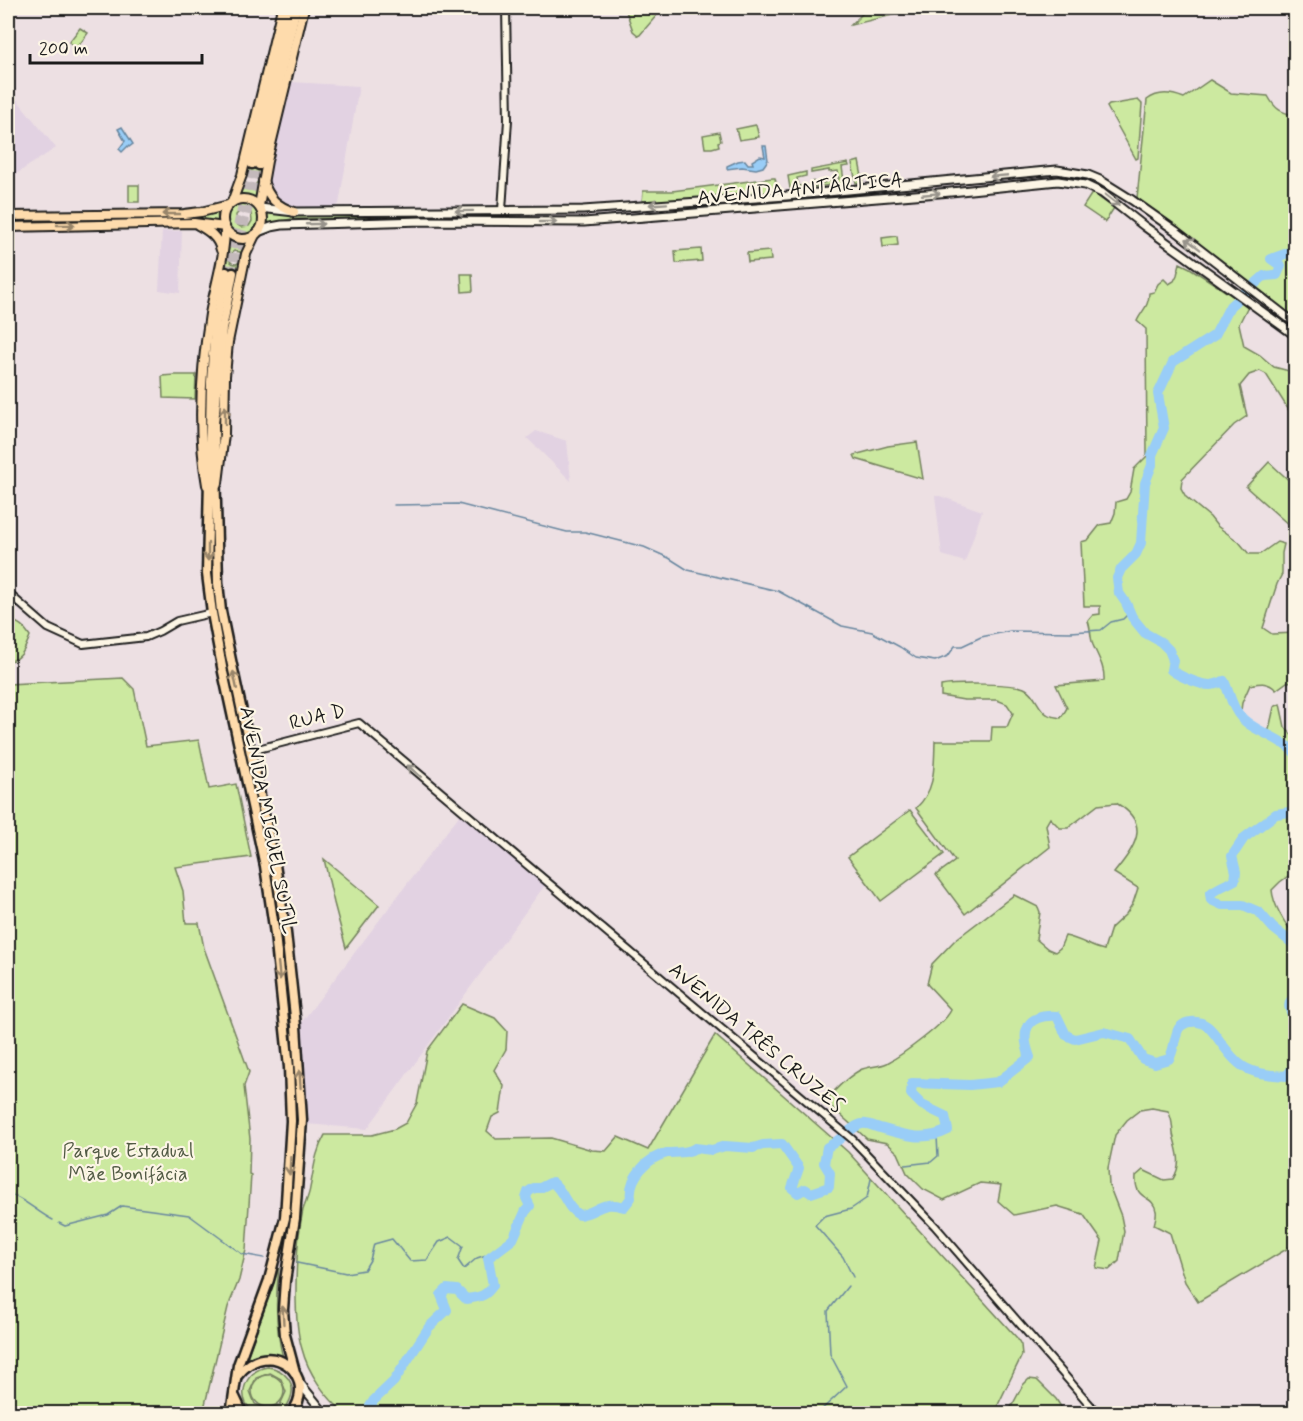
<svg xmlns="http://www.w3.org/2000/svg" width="1303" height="1421" font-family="Mynerve,sans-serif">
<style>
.built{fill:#e2d2e2}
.green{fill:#cce9a0;stroke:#74825e;stroke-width:1.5;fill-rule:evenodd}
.water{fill:#99cdf7;stroke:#67869f;stroke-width:1.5}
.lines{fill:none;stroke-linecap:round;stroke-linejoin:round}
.stream{stroke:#67869f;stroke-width:1.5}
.river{stroke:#99cdf7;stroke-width:10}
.trunk-tunnel{stroke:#c3b9bb;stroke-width:8;stroke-dasharray:8 4;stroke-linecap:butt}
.tertiary-casing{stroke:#1c1c1c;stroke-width:10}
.secondary-casing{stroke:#1c1c1c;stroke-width:11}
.primary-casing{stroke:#1c1c1c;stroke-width:12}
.trunk-casing{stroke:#1c1c1c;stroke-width:13}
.tertiary{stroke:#fcf5e5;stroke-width:6}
.secondary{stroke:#fcf5e5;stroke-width:7}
.primary{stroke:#fedbac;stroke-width:8}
.trunk{stroke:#fedbac;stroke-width:8}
.oneway{stroke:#97938b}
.oneway2{stroke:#98856b}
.labels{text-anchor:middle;stroke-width:4.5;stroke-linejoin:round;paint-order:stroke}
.street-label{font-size:20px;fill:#1c1c1c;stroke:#fcf5e5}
.park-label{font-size:20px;fill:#515a44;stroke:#fcf5e5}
</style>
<rect width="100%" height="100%" fill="#ede0e3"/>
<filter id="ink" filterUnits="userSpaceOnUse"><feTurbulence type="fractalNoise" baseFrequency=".0167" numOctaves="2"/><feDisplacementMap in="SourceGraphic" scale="12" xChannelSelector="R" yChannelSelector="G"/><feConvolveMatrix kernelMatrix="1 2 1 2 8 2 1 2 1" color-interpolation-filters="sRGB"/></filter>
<g filter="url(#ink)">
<g class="built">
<polygon points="291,82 359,86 339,204 335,208 295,208 280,201 270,190 268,178 271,166"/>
<polygon points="8,92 11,92 56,148 16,174 8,182"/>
<polygon points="162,231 182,231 180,293 159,290"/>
<polygon points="536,431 567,441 571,481 527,438"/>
<polygon points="935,496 940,496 982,511 965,562 942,555"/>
<polygon points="461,813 545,885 367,1129 306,1124 298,1027"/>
</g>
<g class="green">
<polygon points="625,8 663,8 639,36 633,31"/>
<polygon points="868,8 904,8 905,12 851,25"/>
<polygon points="80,28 88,33 77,48 69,42"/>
<path d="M1210,80L1231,93L1268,96C1275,109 1281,113 1295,115V320L1185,233L1137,198L1147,100C1159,91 1171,93 1184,98Z"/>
<polygon points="1138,100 1142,104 1138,158 1136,159 1107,107 1109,105"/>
<polygon points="756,125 759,137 739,140 736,129"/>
<polygon points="719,132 721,141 718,142 719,146 712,148 705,148 703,135"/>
<path d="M248,154L253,167L256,168L265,161L259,205L247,198L237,199ZM252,174L256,175L258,181L254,187C249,188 245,186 245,180L246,176Z"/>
<polygon points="859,161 863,182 856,183 852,163"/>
<polygon points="848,163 849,166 842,167 844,181 851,181 851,183 814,187 813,181 816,185 827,182 827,181 839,179 838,171 829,172 829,170 811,173 811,170"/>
<polygon points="806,172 806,176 797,178 798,186 807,185 807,187 790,188 788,176"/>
<polygon points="773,178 775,178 778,191 775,193 671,202 642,202 643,191 672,191"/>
<rect x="129" y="185" width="10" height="17"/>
<polygon points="1092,193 1114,208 1105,222 1083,207"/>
<path d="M240,203L251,205C256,209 260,213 260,220C257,256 202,220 240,203ZM246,210L251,213L252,221L249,226L241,227L236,224V215L240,211Z"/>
<polygon points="217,211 218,223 197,220 8,223 8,220 198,216"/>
<polygon points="267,212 415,214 415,218 291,219 267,224"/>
<polygon points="897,236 898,245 883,247 882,238"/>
<path d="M231,240L246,243L237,281L235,270L231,268L223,272ZM234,251L240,252L242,256L240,262L236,264C231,264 228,260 229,255Z"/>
<polygon points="701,249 702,261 676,263 675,251"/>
<polygon points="770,251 771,260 748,262 747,253"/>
<path d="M1180,263L1190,268L1248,306L1239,324L1244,346L1260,355L1274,367L1289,371L1296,367L1295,420L1266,374L1260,371L1249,375L1240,386L1247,416L1234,425L1182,479L1181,488L1186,497L1210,517L1217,526L1239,542L1249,554H1260L1277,542L1284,544L1282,553V574L1277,584L1263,628L1272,634L1296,633L1295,681L1287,682L1276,690C1268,681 1260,683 1250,685L1242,703L1240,718L1268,734L1274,707L1280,704L1285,727L1295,739V871L1280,882L1272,890C1273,904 1285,925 1295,935V1244L1198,1302L1185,1282L1170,1233L1154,1225C1155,1221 1157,1214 1156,1211C1153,1193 1134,1202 1136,1176L1143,1170L1164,1180L1173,1179C1183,1162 1177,1152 1173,1134C1172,1125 1173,1120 1168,1111L1152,1108L1140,1110L1127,1120L1115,1135L1108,1168L1109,1185L1121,1216L1124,1231L1119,1261L1109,1270L1096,1268L1102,1241L1083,1214L1057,1206L1014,1215L998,1201L1001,1185L980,1183L944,1200L923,1189L907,1173L898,1153L887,1143L867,1139L825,1101C835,1090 846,1078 860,1070C868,1066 879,1067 887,1063C902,1055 945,1024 951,1010L927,984L932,964L955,940L1014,895L1038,907L1040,912L1036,939L1048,949L1055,952L1060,948L1065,936C1081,939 1090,947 1104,950L1111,928L1126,914L1133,903L1138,888L1114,873C1134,848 1153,824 1116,803L1098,805L1068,828H1060L1050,818L1046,825L1050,847L965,914L936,875L955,861L916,808C936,790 934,767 935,741H991L992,727H1007L1013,713L1007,704L997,700H964L941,696V686C954,683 1016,683 1026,689C1036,695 1038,709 1047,714C1051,717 1057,717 1061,718L1067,708L1056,685L1104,681C1105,667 1098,657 1093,645C1090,637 1091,629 1088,621L1093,615L1100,614V606H1084L1081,542L1088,540L1100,525L1111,523L1115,513L1116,502L1126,499L1130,492L1134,469L1147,456L1146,329L1137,321C1142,310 1149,307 1149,293L1154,292L1158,284L1164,279L1169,284L1174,281L1177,275Z"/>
<polygon points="461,274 472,274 473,291 462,292"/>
<polygon points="175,375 196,375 195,399 163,398 162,376"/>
<polygon points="917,442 923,479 856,459 854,455 888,446"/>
<polygon points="1269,462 1295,486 1295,520 1290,526 1246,487"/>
<path d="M8,621C19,621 24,627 30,636C25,648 22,660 8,661Z"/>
<polygon points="123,678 134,689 146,746 199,740 209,789 236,784 251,857 175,867 183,891 186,923 199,923 204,948 249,1072 244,1086 250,1139 249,1174 251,1175 246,1250 239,1280 228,1307 203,1413 8,1413 8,684"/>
<polygon points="910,810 944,854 881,901 848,857"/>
<polygon points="324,859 379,905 346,948 334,903"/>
<path d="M462,1004L495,1018L507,1031L506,1049L494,1070L504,1086L500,1113L492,1117L487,1131L496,1139L551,1138L592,1150L606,1151L618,1137L648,1150L715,1035L848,1152L1017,1338L1021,1345L1022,1355L994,1413H345C326,1398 308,1373 302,1349C292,1317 296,1243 303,1210C305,1203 309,1196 310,1188C314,1169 315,1152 325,1135H372L395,1129L406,1123L417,1103L427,1051Z"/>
<path d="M279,1268C275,1299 275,1327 283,1358C269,1351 257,1355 245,1363Z"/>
<path d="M268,1367C285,1369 297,1384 290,1400C287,1408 281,1413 273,1414C269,1414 263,1414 259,1413C233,1406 243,1369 268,1367ZM270,1373L281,1379L286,1392L280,1405L267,1409L255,1404L250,1391L256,1378Z"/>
<circle cx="268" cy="1391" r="16"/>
<polygon points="1029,1379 1037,1380 1056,1399 1065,1413 1008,1413 1023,1385"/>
</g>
<g class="water">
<polygon points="122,127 133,144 129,147 128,146 122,152 119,149 125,141 118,129"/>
<polygon points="763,146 766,146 768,160 763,167 756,169 742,167 727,169 727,166 738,161 745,160 748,164 753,164 752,161 760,156 765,157"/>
</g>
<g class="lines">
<g class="stream">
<polyline points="1296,380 1293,396 1296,399"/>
<polyline points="394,505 458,504 567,532 585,532 644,547 669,558 688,570 778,591 842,626 872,632 900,647 916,658 935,661 948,656 955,646 962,646 981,637 1010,631 1071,632 1101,630 1111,622 1123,619 1130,612"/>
<polyline points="905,1165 931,1162 938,1156 937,1136"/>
<path d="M8,1194C23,1197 38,1213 53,1220"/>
<polyline points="59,1223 65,1226 108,1215 122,1206 189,1215 242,1254 264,1258"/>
<polyline points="297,1263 346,1273 364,1270 370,1260 374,1244 392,1239 410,1261 427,1260 439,1242 451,1237 463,1246 458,1260 464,1269 477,1258 495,1252"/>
<polyline points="853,1277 843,1257 815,1225 824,1216 851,1209 867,1198 871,1179"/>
<polyline points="817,1414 847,1386 830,1354 828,1311 848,1286"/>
</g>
<g class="river">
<path d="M1296,250L1271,259L1281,266L1277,275L1264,276L1230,306L1215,335L1173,362L1158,394L1164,428L1152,455V465L1145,483L1141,543L1136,554L1121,569L1117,578L1119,593L1126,603L1132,617L1145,633L1161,642L1169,650L1173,660L1171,670C1179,676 1200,685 1210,685C1215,685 1219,683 1224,681C1229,691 1232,708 1240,716C1253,732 1280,736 1296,754"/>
<path d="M1296,811L1276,814L1244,838L1232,856L1236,872L1235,880C1226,885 1218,887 1210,894L1211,900L1222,905H1243L1259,912L1273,928L1296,946"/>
<path d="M1296,997C1285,1002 1289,1011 1296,1019"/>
<path d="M365,1414L374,1400L394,1381L429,1327L447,1310L441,1295L447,1289L457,1290L466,1299C478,1297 486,1297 493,1285L488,1258L513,1239L525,1212L530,1206L526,1198L528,1192L534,1188H540L552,1182C565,1192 565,1207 579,1215C600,1212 599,1200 624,1207L631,1198C628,1178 648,1157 667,1153C677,1152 687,1154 695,1148L712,1150L725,1146L753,1148L763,1145L782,1144L799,1168L792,1188L798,1193L805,1189L811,1193L829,1187L830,1173L824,1163L827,1147C839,1142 853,1125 862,1124C868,1123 873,1126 880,1128C903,1135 925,1142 948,1130L945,1116L922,1105L911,1094L912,1083L970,1085L998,1082L1030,1057C1020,1031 1026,1014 1057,1016L1066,1035L1075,1039L1104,1032L1130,1039L1143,1059L1155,1063L1169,1059C1175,1049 1174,1036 1179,1028C1183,1024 1186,1022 1191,1022C1208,1019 1216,1037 1225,1048C1231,1056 1241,1067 1250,1070C1261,1075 1274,1075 1286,1076L1296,1065"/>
</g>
<g class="trunk-tunnel">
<polyline points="226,272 252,164"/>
<polyline points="233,273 259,165"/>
</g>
<g class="tertiary-casing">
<g id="tertiary">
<polyline points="502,210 508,120 506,8"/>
<polyline points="8,593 48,628 83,644 146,637 160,631 177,621 212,613"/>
<polyline points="250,751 359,723 852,1139 935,1226 1098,1414"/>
</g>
</g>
<g class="secondary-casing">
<g id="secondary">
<polyline points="260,208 294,212 583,210 786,196 1057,170 1088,175 1100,180 1132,200 1176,231 1296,324"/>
<polyline points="258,232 271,227 282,225 423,221 584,222 951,192 1058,181 1085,185 1102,193 1144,226 1296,336"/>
<polyline points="299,1382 325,1414"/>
</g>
</g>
<g class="primary-casing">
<g id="primary">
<path d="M263,181C269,199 277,206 294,212"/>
<circle cx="243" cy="219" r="20"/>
<polyline points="232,202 242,175 282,8"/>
<polyline points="259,206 267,161 304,8"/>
<polyline points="8,216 184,214 201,212 229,205"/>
<path d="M198,225C209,231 218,237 221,250"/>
<polyline points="8,227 194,223 225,227"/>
<polyline points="218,483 224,434 225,376 228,342 246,254 255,235"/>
<path d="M207,485C197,430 201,369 210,314C215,286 225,257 225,228"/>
</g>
</g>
<g class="trunk-casing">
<g id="trunk">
<polyline points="252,164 289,8"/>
<polyline points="259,165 296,8"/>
<polyline points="226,272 215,326 211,382 207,574 212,613 223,672 265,866 275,934 289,1067 291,1121 285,1218 269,1280 238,1365 231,1414"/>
<polyline points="233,273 222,329 214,425 218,583 221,611 232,665 275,865 286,933 296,1026 302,1120 295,1218 285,1281 283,1310 285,1335 295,1372"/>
<path d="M238,1375C269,1335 321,1375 291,1414"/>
<polyline points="235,1397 243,1414"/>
</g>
</g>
<use href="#tertiary" class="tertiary"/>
<use href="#secondary" class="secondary"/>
<use href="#primary" class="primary"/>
<use href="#trunk" class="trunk"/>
</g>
<defs><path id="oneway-shaft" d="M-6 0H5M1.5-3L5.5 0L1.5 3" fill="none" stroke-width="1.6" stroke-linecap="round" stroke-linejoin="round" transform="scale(1.5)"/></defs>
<g class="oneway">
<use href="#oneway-shaft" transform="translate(999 176) rotate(175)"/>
<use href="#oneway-shaft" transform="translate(931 194) rotate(-5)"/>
<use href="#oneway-shaft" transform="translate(1112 200) rotate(38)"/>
<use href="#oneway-shaft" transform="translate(658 204) rotate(176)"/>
<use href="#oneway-shaft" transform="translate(464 211) rotate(179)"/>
<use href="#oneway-shaft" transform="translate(548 222)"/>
<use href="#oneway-shaft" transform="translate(315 224) rotate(-2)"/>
<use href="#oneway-shaft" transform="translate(1193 244) rotate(-143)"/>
<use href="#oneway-shaft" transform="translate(414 771) rotate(-140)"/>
</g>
<g class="oneway2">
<use href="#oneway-shaft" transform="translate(171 214) rotate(180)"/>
<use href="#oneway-shaft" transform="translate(66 225)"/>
<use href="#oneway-shaft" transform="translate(225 415) rotate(-90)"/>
<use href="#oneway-shaft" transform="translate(208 552) rotate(90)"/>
<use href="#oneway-shaft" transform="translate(235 680) rotate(-102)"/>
<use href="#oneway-shaft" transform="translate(279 971) rotate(84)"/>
<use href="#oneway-shaft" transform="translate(300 1079) rotate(-94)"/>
<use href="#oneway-shaft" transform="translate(290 1166) rotate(93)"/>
<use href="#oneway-shaft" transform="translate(283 1315) rotate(-93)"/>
</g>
</g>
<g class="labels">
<g class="street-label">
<text transform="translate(800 188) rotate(-5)" y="7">AVENIDA ANTÁRTICA</text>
<text transform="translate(317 716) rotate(-14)" y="7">RUA D</text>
<text transform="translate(269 820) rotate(79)" y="7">AVENIDA MIGUEL SUTIL</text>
<text transform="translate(757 1037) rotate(40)" y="7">AVENIDA TRÊS CRUZES</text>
</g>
<g class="park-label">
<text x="128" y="1157">Parque Estadual<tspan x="128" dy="23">Mãe Bonifácia</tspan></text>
</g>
</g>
<rect width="1303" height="1421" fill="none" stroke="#fcf5e5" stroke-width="30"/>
<rect x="15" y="15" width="1273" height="1391" fill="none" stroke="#1c1c1c" stroke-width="2" filter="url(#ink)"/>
<path d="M30 54v9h172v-9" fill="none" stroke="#1c1c1c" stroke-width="3"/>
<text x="39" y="54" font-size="18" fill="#1c1c1c" stroke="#fcf5e5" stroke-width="4.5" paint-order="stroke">200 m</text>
</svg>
